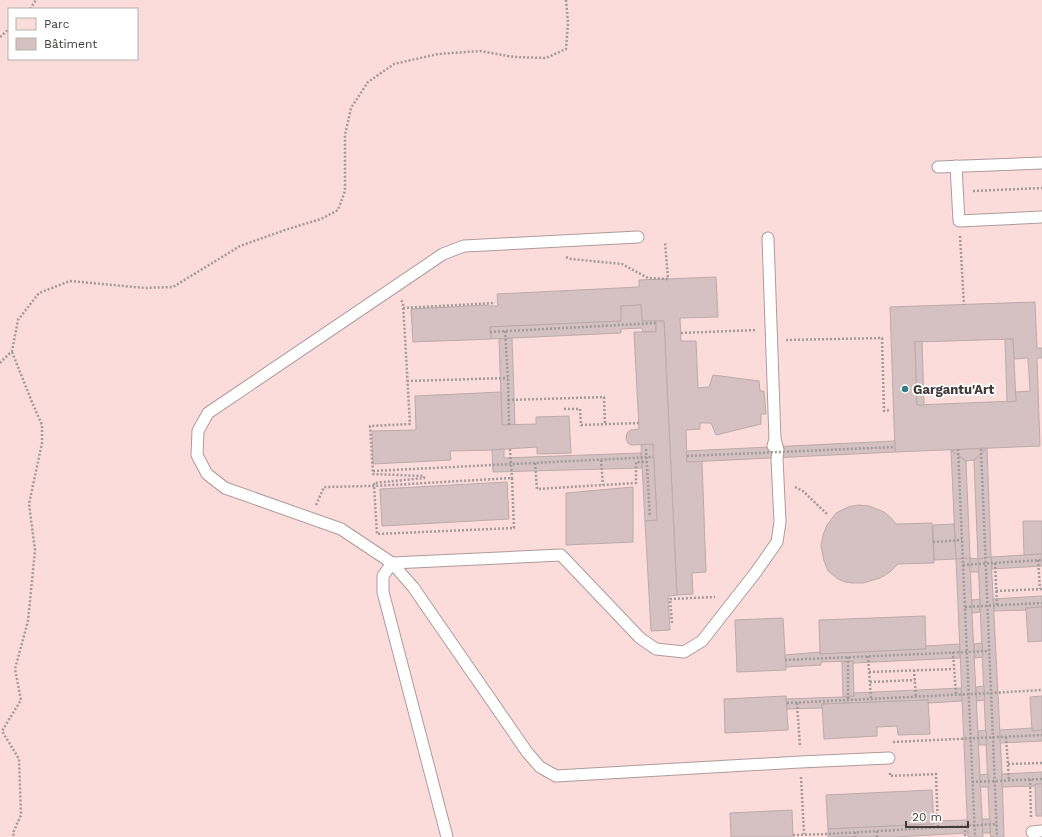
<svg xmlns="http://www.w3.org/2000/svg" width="1042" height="837" font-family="'Work Sans',sans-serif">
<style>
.green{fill:#fcdbdb;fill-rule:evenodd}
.building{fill:#d5c1c1;stroke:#bdaaaa;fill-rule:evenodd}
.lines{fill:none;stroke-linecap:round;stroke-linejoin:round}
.service-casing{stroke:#ae9b9b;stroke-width:13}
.path{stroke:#a19b9b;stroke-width:2.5;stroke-dasharray:2 2;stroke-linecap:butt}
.service{stroke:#fff;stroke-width:11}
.path-bridge{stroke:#a19b9b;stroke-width:2.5;stroke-dasharray:2 2;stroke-linecap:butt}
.poi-dot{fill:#367e87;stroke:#fff;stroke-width:1.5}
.labels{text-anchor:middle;stroke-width:3.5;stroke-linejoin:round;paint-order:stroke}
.poi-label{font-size:13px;font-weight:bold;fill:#423a3a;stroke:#fff;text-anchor:start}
</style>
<rect width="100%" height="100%" fill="#fcf8f8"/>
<path class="green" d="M0,0H1042V837H0ZM9,9H137V59H9Z"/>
<g class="building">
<polygon points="716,277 718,317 680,318 681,341 696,341 698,388 709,387 713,375 759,381 760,391 764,391 766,414 761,414 761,424 716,435 711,423 700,423 700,429 686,430 687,462 702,461 706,572 692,573 693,594 677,595 664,321 642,321 641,305 621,306 621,321 490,327 491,339 413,342 411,309 489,305 489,306 498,306 497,294 639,287 639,280"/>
<path d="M1035,302L1037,348H1042V358H1037L1040,446L895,452L890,307ZM1013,339L1014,359L1028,358L1030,391L1015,392L1016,401L917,405L915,342Z"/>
<polygon points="641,305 642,321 656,321 656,332 643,332 642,328 621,329 621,333 491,339 490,327 621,321 621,306"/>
<polygon points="656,321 664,321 677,595 668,596 670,630 651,631 645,521 657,520 653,444 631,445 628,443 626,439 627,433 629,431 631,430 639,429 634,332 656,332"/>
<polygon points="512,338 515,425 502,425 499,339"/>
<polygon points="1005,339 1013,339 1016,401 1007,402"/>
<polygon points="922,341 924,405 917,405 915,342"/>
<polygon points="501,392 502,425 536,424 536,417 569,416 571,453 537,454 537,447 492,450 450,451 451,460 373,464 372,431 416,430 415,396"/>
<polygon points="895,441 895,452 687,462 686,451"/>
<polygon points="653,444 657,520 645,521 641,445"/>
<polygon points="987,448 991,557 978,559 974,460"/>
<polygon points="987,448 974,460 966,461 951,450"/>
<polygon points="504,449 504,458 641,453 642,468 493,472 492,450"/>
<polygon points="951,450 966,461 970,558 956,559"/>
<polygon points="507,482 509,519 382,526 380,489"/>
<polygon points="633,487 633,542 566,545 566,493"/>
<polygon points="858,505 869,506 884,512 892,519 896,524 932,523 934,563 898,564 890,572 880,578 863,583 852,583 845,582 838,579 828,571 824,561 821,546 823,535 827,525 836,513 848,507"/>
<polygon points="1023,521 1042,521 1042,554 1024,555"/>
<polygon points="954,524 956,559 934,560 933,525"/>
<polygon points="1042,554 1042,566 992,569 991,557"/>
<polygon points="991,557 1002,774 1004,837 991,837 990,833 978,559"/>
<polygon points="970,558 972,613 983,837 968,837 956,559"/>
<polygon points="970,558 978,559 979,572 970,572"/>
<polygon points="1042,596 1042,607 1026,608 1026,610 994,611 993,599"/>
<polygon points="980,599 980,612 972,613 972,600"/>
<polygon points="1042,607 1042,641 1028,642 1026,608"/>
<polygon points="925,616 926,649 820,654 819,620"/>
<polygon points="783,618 786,670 737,672 735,620"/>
<polygon points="982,643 983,657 975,658 974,644"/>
<polygon points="959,644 960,658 853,663 853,661 821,662 821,665 786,667 785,655 820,652 820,654 926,649 926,646"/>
<polygon points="853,661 854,696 843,697 842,662"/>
<polygon points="984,686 985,700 977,701 976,687"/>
<polygon points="961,688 962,701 928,703 928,700 822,704 822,708 787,709 786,699 843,697 854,696 854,693"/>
<polygon points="786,696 788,730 725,733 724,699"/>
<polygon points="1042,696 1042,730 1032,731 1030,697"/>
<polygon points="928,700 930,734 898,735 897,726 877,727 877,736 824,739 822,704"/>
<polygon points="1032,728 1032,731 1042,730 1042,741 1000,743 1000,730"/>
<polygon points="986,730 987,745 979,745 978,731"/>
<polygon points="1042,772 1042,784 1035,784 1035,786 1002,787 1002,774"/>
<polygon points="988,774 989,787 980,787 980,775"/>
<polygon points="1035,784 1042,784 1042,816 1036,816"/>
<polygon points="932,790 934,824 828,829 826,795"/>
<polygon points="792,810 793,837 731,837 730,813"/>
<polygon points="982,819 990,819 990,833 983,833"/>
<polygon points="967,820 968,833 895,837 861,837 861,836 828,837 828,829 934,824 934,821"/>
</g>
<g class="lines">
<g class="service-casing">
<g id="service">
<polyline points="956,166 959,221 1042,217"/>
<polyline points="938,167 1042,163"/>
<polyline points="638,237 464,246 443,254 208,413 198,431 197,455 207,474 225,488 341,529 392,563 413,587 527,752 540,767 556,776 800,762 889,758"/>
<polyline points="768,238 775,439 773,446"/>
<polyline points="392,563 561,555 640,638 656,649 684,652 702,641 756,572 777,542 780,522 777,459 778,450 775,439"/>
<polyline points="392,563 383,576 383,592 447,837"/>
<polyline points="1032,832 1042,831"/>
</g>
</g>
<g class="path">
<polyline points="30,9 36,0"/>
<polyline points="0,37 9,29"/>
<polyline points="973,191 1042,188"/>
<polyline points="960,236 964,305"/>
<polyline points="566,257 571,259 622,264 648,278 668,279 665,242"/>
<polyline points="403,308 495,303"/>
<polyline points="505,331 508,378 509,425"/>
<polyline points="490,332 656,323"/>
<polyline points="681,333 757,330"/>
<polyline points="786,340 882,338 884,411 891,410"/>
<polyline points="12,352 32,402 42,425 42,443 29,504 35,550 28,621 15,669 21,700 2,731 19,759 21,815 13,833 14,837"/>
<polyline points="0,363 12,351 18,320 39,293 70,281 145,288 173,287 240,246 285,230 321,219 338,210 345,191 345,135 351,108 368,82 394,64 438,54 480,51 514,57 546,58 566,49 568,23 566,0"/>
<polyline points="407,381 508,378"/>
<polyline points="508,400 604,397 605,425"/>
<polyline points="564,409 580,409 581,425 639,423"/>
<polyline points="510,449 512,478"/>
<polyline points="646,449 650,517"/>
<polyline points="958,449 975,837"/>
<polyline points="981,449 997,837"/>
<polyline points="601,460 603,485"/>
<polyline points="535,463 537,489 636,483 636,462 647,462"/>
<polyline points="373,471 653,457"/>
<polyline points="795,487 803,491 827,514"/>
<polyline points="316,505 324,487 368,486 374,486 512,478 514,528 377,534 374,486 374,483 424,478 424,476 373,474 370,426 410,424 403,303 401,300"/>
<polyline points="933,542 962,540"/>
<polyline points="1038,560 1040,589"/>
<polyline points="995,563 997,605"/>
<polyline points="963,565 1042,560"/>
<polyline points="996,591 1042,589"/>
<polyline points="965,607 1042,603"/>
<polyline points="672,623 670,599 715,597"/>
<polyline points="953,652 956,695"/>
<polyline points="868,656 871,699"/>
<polyline points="848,657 848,700"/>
<polyline points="785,660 989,651"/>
<polyline points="914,670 916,697"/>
<polyline points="869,672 954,669"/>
<polyline points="870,682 915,680"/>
<polyline points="787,703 991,693 1042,690"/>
<polyline points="797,703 800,747"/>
<polyline points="1006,737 1009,780"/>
<polyline points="893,742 1042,735"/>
<polyline points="1008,764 1042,763"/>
<polyline points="890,773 890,776 936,774 938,828"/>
<polyline points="801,777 804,834"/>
<polyline points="1030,779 1031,817"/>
<polyline points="972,782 1042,779"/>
<polyline points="965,826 965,837"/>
<polyline points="877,831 877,837"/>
<polyline points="855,832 855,837"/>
<polyline points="793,835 828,834 997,824"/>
</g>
<use href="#service" class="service"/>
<polyline class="path-bridge" points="687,456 895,447"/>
</g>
<circle class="poi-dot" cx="905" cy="389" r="4"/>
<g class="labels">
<g class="poi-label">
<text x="913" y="394">Gargantu'Art</text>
</g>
</g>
<rect x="8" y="8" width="130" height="52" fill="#ffffff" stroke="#b3b0b0"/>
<rect x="16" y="18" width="20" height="12" fill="#fcdbdb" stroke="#b3b0b0"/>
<text x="44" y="28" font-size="12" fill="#423a3a">Parc</text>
<rect x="16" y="38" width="20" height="12" fill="#d5c1c1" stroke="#b3b0b0"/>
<text x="44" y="48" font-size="12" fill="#423a3a">Bâtiment</text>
<path d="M906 821v6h62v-6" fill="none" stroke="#423a3a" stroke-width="2"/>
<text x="912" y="821" font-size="12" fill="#423a3a" stroke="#ffffff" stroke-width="3" paint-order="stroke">20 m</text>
</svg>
